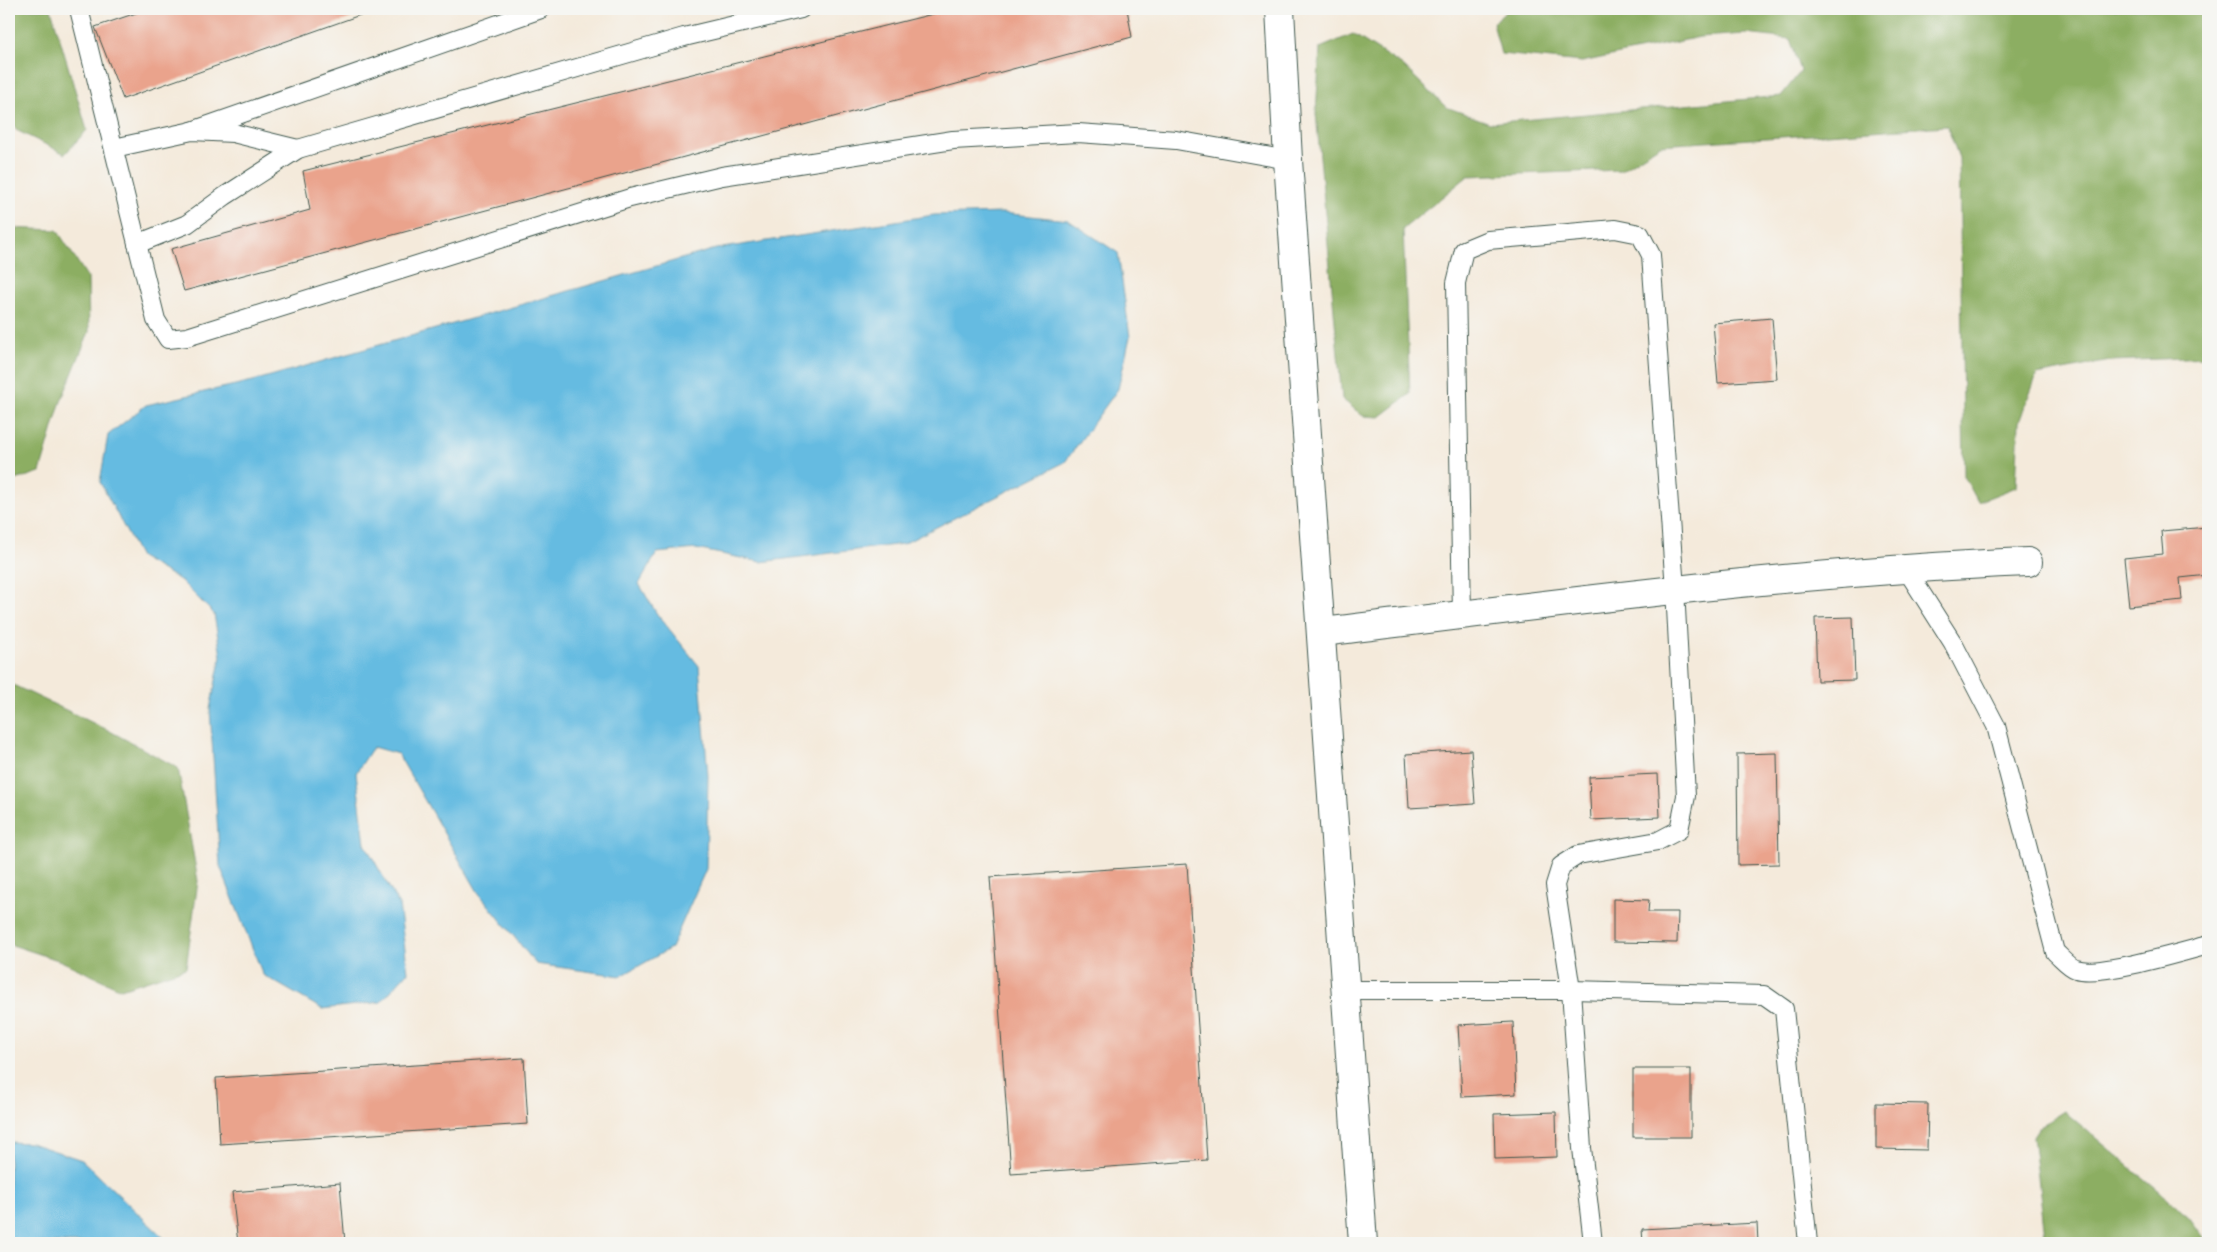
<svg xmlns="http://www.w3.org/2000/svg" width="2217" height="1252" font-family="Vollkorn,serif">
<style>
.forest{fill:#8cae62;stroke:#56764b}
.water{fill:#65bbe1;stroke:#427c8a}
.building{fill:#eaa38c}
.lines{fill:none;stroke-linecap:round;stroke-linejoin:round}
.lane-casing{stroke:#3f574d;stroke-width:20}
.street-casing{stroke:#3f574d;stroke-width:30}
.lane{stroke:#fff;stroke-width:18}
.street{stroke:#fff;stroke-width:28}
</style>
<rect width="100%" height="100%" fill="#f6f6f2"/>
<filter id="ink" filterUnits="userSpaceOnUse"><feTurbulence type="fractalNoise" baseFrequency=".02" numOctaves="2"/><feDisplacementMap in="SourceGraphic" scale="10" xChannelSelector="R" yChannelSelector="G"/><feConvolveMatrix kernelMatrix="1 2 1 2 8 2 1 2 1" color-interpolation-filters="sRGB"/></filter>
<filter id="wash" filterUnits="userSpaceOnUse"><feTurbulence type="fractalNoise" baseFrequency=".0096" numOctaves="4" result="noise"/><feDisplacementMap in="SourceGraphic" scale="20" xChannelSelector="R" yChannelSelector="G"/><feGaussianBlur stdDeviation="1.12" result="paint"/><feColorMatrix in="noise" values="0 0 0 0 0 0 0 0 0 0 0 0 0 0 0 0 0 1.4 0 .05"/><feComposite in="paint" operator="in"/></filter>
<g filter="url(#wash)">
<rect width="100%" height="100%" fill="#f4eadb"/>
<g class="forest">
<polygon points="9,9 51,9 87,130 65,154 16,130 9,116"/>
<polygon points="1509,9 2208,9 2208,357 2110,361 2037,375 2019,422 2016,487 1978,502 1964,476 1959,158 1947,126 1660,145 1621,170 1468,176 1403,229 1410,394 1380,417 1363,416 1342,399 1316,113 1320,48 1353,34 1403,66 1446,107 1490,123 1781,96 1801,71 1790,39 1746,34 1700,37 1582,62 1501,54 1493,23"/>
<polygon points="9,228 57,230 88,278 89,332 60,404 40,472 9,482"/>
<polygon points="9,683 108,730 178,768 198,881 186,968 121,989 61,961 9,944"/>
<polygon points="2064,1111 2189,1217 2208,1243 2046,1243 2033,1136 2039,1127"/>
</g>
<g class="water">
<polygon points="1002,213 1068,220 1118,253 1130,337 1118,389 1065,462 903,544 761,562 696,549 657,553 639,584 657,614 699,666 708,776 706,869 671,948 621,976 536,964 478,892 398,754 373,747 356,773 365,844 399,905 408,972 381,1002 322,1009 263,975 220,866 210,709 221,656 214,614 180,580 140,557 100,482 108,435 146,405 253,381 716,249 934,215"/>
<polygon points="9,1142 31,1143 82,1160 169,1243 9,1243"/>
</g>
<g id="blocks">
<g class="building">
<polygon points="148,9 377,9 123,99 95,27"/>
<polygon points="953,9 1127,9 1132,37 184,291 171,249 310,210 303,171"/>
<polygon points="1772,318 1777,379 1718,383 1713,323"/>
<polygon points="2208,527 2208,575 2180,578 2182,600 2129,606 2124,558 2163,554 2161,531"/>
<polygon points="1853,617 1855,680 1817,681 1815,618"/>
<polygon points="1471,750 1475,804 1409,808 1406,754"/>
<polygon points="1777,753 1779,864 1738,865 1737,754"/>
<polygon points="1658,774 1660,817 1591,820 1589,777"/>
<polygon points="1187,864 1207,1160 1011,1174 990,877"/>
<polygon points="1613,899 1649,900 1648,912 1678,912 1677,943 1613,942"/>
<polygon points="1513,1022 1516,1094 1462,1097 1458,1025"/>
<polygon points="524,1058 528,1124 220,1144 216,1078"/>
<rect x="1633" y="1069" width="58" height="68"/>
<polygon points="1876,1103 1928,1104 1927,1150 1876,1149"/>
<polygon points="1556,1112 1557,1157 1495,1159 1494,1114"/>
<polygon points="340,1183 345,1243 238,1243 232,1192"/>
<polygon points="1757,1223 1758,1243 1643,1243 1642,1229"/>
</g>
</g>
</g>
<g filter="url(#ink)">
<use href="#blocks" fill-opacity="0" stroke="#3f574d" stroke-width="1"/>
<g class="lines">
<g class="lane-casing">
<g id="lane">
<polyline points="79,9 156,320 168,339 187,337 630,198 722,176 953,140 1078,133 1176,140 1288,160"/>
<polyline points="192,131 541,9"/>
<polyline points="114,148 192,131 233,133 298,149"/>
<polyline points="137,244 187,224 225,196 298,149 684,37 801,9"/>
<path d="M1906,569L1953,643L1996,726L2055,952C2061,957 2069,967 2076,969C2099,977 2182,952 2208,945"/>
<polyline points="1462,615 1456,283 1464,250 1488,240 1615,229 1640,234 1651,255 1675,589 1686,796 1679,830 1658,841 1578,855 1561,866 1555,885 1571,990 1582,1148 1593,1243"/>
<polyline points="1346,990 1571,990 1764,995 1784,1009 1808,1243"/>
</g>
</g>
<g class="street-casing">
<g id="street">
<polyline points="1280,9 1288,160 1363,1243"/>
<path d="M1323,632C1557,603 1792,572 2028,562"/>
</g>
</g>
<use href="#lane" class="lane"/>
<use href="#street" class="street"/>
</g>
</g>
<rect width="2217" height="1252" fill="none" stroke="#f6f6f2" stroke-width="30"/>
</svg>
